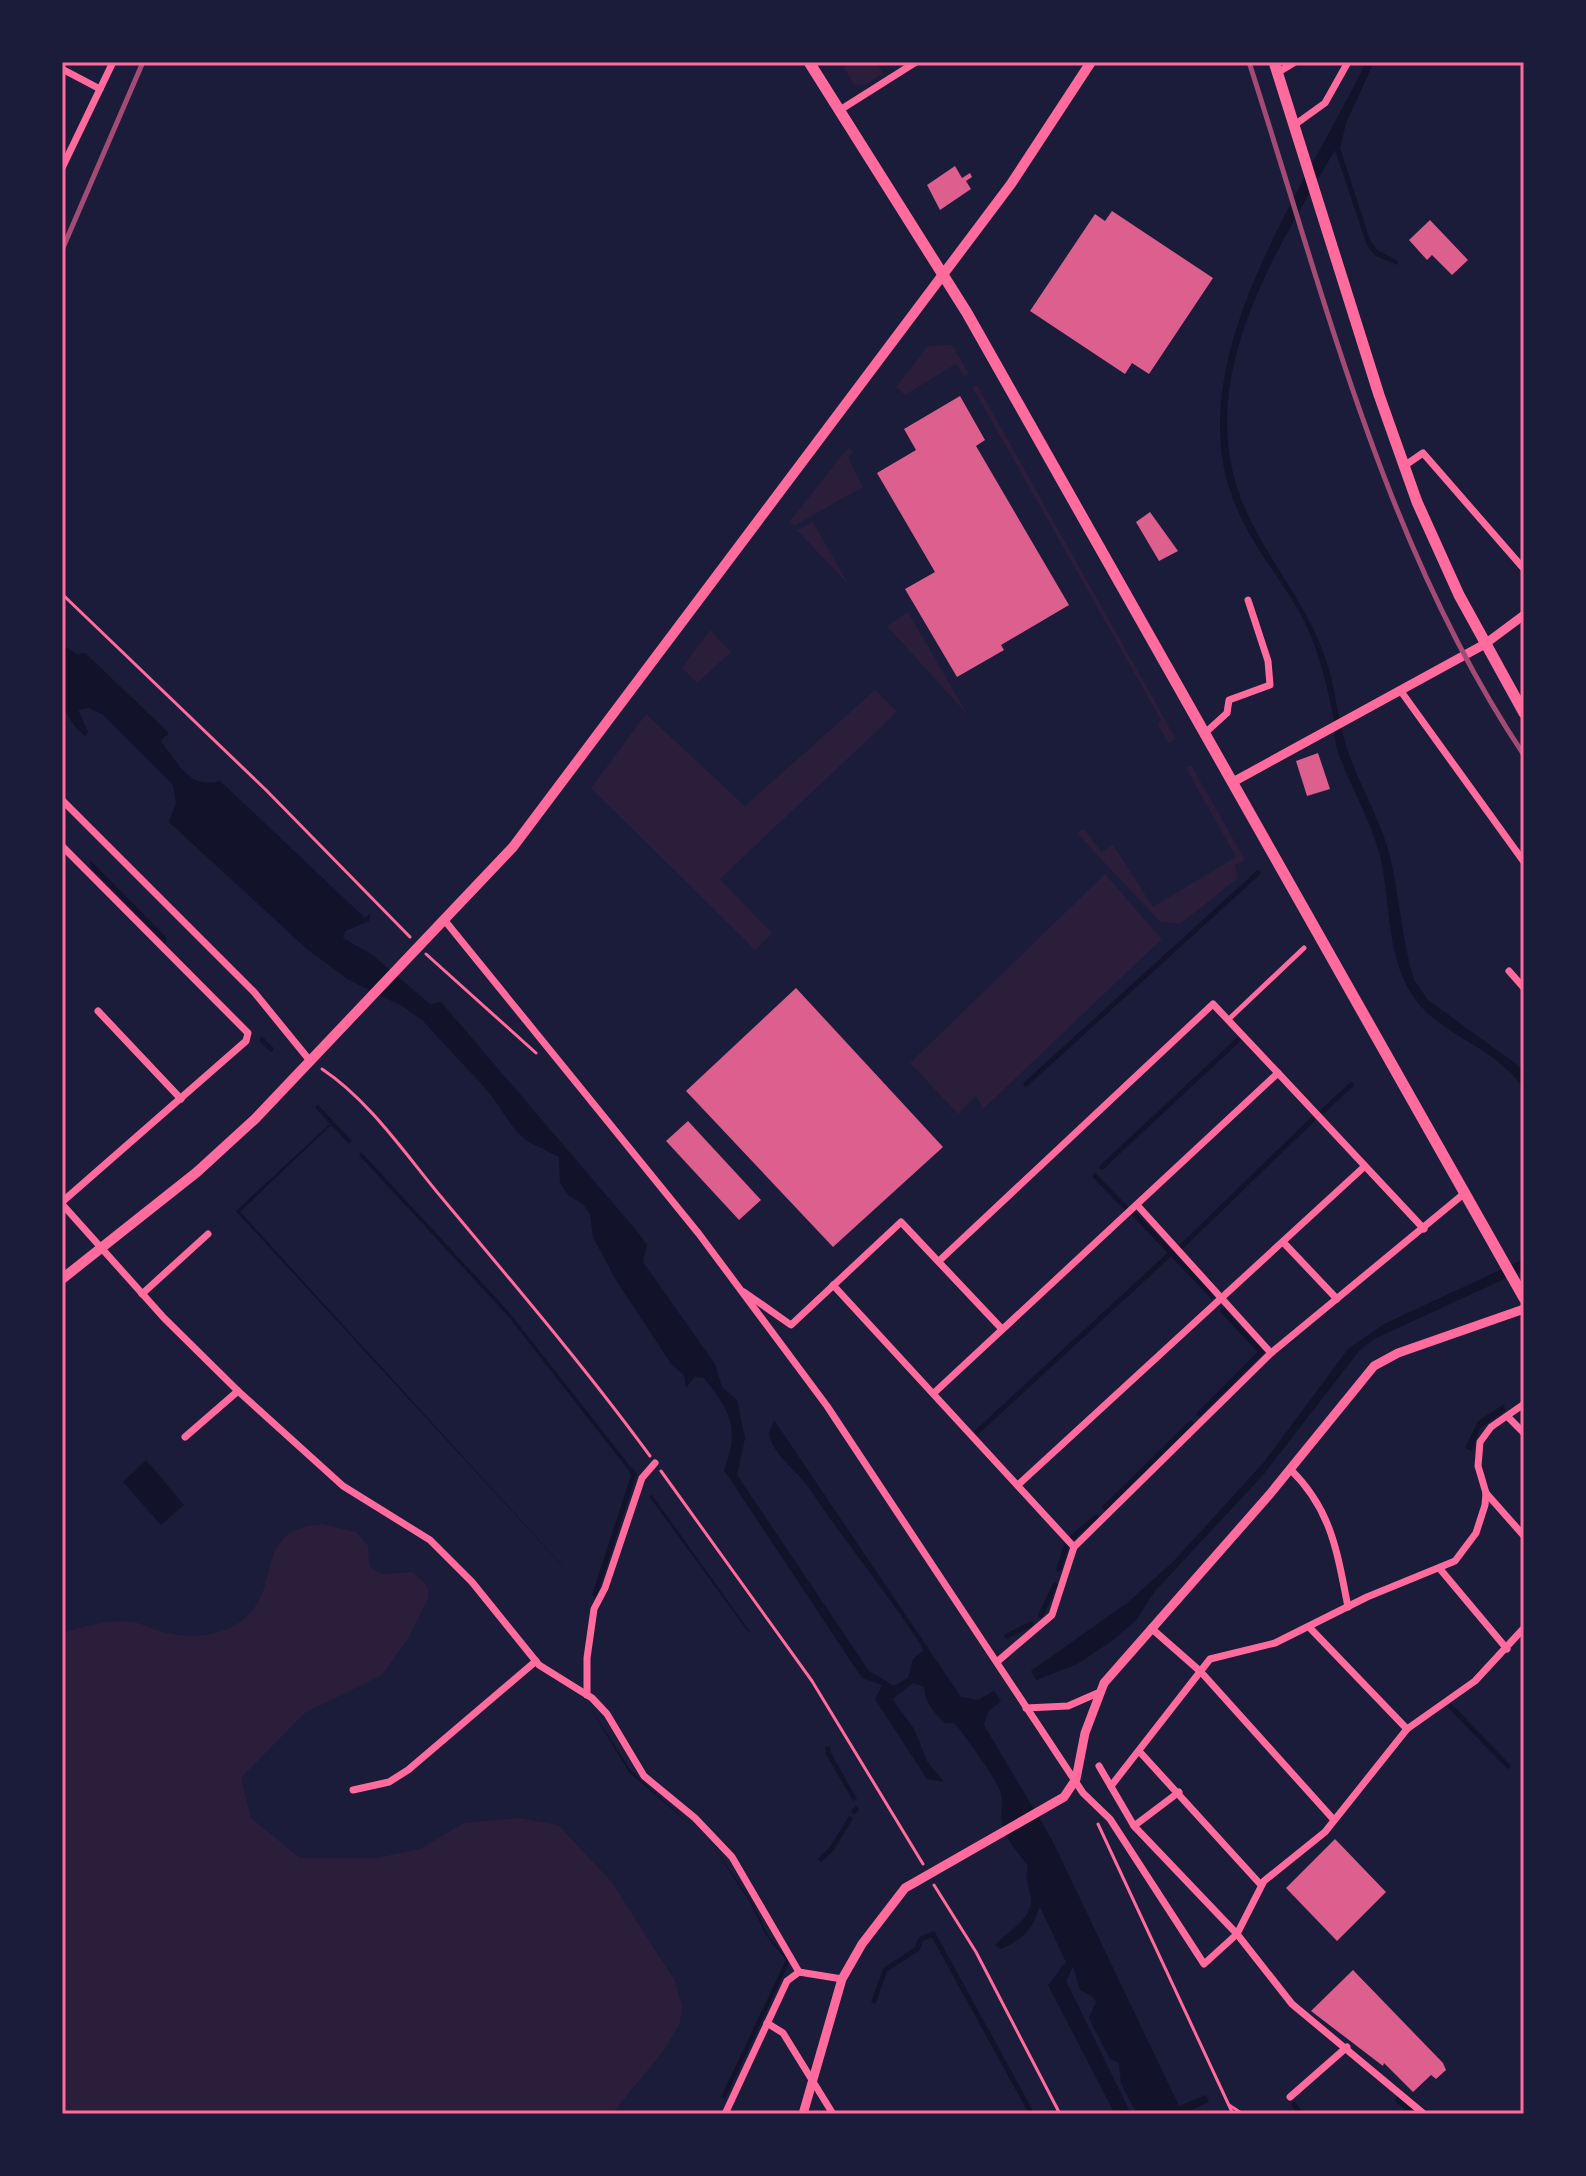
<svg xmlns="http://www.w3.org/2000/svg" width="1586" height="2176" font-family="Lato,sans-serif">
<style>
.green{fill:#2a1e3b}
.water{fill:#12122b}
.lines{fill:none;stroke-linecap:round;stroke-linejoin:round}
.stream{stroke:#12122b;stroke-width:5}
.building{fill:#dd5f8e}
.path{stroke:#ff6b9d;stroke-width:3}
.pedestrian{stroke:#ff6b9d;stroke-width:5}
.minor{stroke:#ff6b9d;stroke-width:7}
.tertiary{stroke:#ff6b9d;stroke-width:9}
.secondary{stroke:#ff6b9d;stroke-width:10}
.primary{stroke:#ff6b9d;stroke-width:11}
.rail{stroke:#a44b75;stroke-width:5}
.neatline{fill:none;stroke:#ff6b9d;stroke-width:3}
</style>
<rect width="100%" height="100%" fill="#1b1b3a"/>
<g class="green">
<polygon points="846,62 876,62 883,73 865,85 854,84 844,68"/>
<polygon points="952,345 969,374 964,377 956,364 905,395 896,387 928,346"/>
<polygon points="977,385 1176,739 1168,743 1158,725 1161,720 973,388"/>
<polygon points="848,448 853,451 848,458 863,487 794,526 790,521"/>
<polygon points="813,522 848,584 797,530"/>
<polygon points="908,612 967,714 887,626"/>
<polygon points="710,630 731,652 697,683 682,668"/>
<polygon points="875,690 897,712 720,879 772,933 755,950 591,788 646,714 745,806"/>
<polygon points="1191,765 1245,860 1235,865 1238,878 1180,924 1160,922 1077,833 1084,829 1101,852 1113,845 1153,907 1236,857 1186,768"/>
<polygon points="1105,874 1162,939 983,1109 976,1096 958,1114 910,1063"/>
<path d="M322,1524L356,1532L368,1546L369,1566L382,1574L413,1572L427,1586L429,1596L408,1639L382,1675L305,1713L241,1778L251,1818L300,1858H376L420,1849L464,1823L519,1818L558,1825L611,1881L675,1981L682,2006L680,2023L665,2049L612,2114H62V1633C86,1626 108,1619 134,1622C144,1624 153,1630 163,1632C190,1639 222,1637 244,1619C285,1584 250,1531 322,1524Z"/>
</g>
<g class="water">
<path d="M1366,62H1374L1346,123L1340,148L1370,240L1377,250L1398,261V265L1376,256L1367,246L1335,150C1273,256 1189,385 1246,511C1270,564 1308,605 1326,660C1337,693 1338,728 1351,760C1364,794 1383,825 1391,861C1400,901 1402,941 1414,980L1428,1000L1516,1064L1524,1072V1090C1498,1046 1437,1036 1411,993C1385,951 1391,897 1379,852C1369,817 1350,786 1338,752C1333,739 1336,724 1332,710C1325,676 1315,638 1297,608C1274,569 1250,543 1233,499C1179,357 1307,186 1366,62Z"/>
<path d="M62,645L77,654L85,653L169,733L161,740L162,743C178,763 190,790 220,781L365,918L370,913L369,921L345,931L343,938L371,954L430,1004L441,1002L636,1230L647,1245L643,1262L715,1364L722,1387L737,1400L745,1438L737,1475L869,1671L894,1686L908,1678L913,1659L923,1651L921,1645C886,1591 845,1542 809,1488C797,1470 774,1457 769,1434L774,1420L961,1697L978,1700L994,1691L1001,1701L988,1712L984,1725L1052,1840L1179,2106L1206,2095L1209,2102L1182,2114H1137L1121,2083L1119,2063L1110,2059L1089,2018L1096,2002L1092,1996L1080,1990L1073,1966L1066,1981L1131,2114H1115L1048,1985L1066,1962L1041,1909L1039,1908C1033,1930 1021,1940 1001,1949L995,1945C1006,1933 1034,1918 1031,1898C1029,1884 1024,1881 1028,1866C1018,1853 1005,1839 1002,1822C1000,1812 1004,1801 1000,1791C996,1779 963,1732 954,1723H945C934,1713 925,1702 924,1687L913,1683L892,1699L914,1729L927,1761L944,1782L927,1779L875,1699L882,1685L862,1678L724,1470C740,1428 731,1412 704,1378L695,1377L686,1387L684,1375L672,1365L616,1280L593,1237L590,1214L583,1204L569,1196L560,1183L559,1157L527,1141L516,1131L488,1091L423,1021L404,1007L349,980L308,950L169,822L176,803L173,785L102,714L89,708L78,710L88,732L85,736C55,712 62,680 62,645Z"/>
<polygon points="90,860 167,938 165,943 91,868"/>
<polygon points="318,1105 352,1141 349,1144 331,1125 240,1212 591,1597 236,1211 330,1124 315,1107"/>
<polygon points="361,1152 508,1311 637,1475 634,1477 508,1316 359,1155"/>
<polygon points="1524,1259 1524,1270 1374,1339 1359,1351 1263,1475 1155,1591 1136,1620 1112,1641 1077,1664 1036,1680 1031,1671 1127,1603 1173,1562 1264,1462 1348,1349 1384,1324"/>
<polygon points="1504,1404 1505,1411 1480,1428 1472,1451 1465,1448 1478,1421"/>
<polygon points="146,1460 184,1505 161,1525 123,1482"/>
<polygon points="652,1495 750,1632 749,1633 649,1496"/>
<polygon points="588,1704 631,1771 695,1829 629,1772"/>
<polygon points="830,1746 831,1753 857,1799 853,1801 826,1754 825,1747"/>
<polygon points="849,1816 853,1818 834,1850 821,1862 818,1859 830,1847"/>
<polygon points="709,1840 752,1902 768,1935 788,1959 788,1965 725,2099 721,2097 786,1960 766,1935 750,1902"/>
</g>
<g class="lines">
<g class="stream">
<polyline points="262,1040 271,1049"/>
<polyline points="1026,1084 1258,873"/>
<polyline points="1323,1111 1351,1085"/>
<polyline points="1102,1167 1238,1040"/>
<polyline points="1095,1176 1126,1208"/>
<polyline points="1135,1215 1212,1296"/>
<polyline points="1182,1246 1312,1120"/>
<polyline points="1199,1414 1261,1352 1223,1311"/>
<polyline points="977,1432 1169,1255"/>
<polyline points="1105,1507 1191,1423"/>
<polyline points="1073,1537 1096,1517"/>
<polyline points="1059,1569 1066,1546"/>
<polyline points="595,1594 634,1474 631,1470"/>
<polyline points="1041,1615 1055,1585"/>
<polyline points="1007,1636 1031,1624"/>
<polyline points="1451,1707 1508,1766"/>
<polyline points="854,1811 856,1809"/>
<polyline points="874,2001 885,1970 917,1949 921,1939 933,1934 1032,2114"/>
<polyline points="1398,2100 1414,2114"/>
<polyline points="1294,2105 1301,2114"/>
</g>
</g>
<g class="building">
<polygon points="955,166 962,178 970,173 972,177 966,181 971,189 940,210 927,185"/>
<polygon points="1112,211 1213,278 1149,374 1132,363 1125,374 1030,311 1095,214 1105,221"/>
<polygon points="1430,220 1468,260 1452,275 1432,255 1427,260 1409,240"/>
<polygon points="960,396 985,440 976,446 1069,605 1001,645 1004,650 957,677 905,589 935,572 877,473 916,450 904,429"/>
<polygon points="1150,512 1178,551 1159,561 1136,522"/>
<polygon points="1318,753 1330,789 1307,796 1296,761"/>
<polygon points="796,988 943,1147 833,1247 686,1091"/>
<polygon points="688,1121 761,1200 739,1220 666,1141"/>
<polygon points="1335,1839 1386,1892 1337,1941 1286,1888"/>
<polygon points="1353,1970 1443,2063 1446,2070 1436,2079 1431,2075 1413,2092 1384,2063 1383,2066 1311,2011"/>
</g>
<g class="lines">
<g class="path">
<polyline points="62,594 266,790 410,937"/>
<polyline points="426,954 536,1053"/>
<path d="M322,1069C369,1100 406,1155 442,1198C513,1283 584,1366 650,1456"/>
<polyline points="661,1471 812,1681 923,1864"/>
<polyline points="1098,1824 1233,2114"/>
<polyline points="934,1885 976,1952 1060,2114"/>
<polyline points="1229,2105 1243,2114"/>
</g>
<polyline class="pedestrian" points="1229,1019 1304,948"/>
<g class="minor">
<polyline points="62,69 100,89"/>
<polyline points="1277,73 1295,62"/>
<polyline points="840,110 916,62"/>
<polyline points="1293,126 1325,103 1348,62"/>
<polyline points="62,168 113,62"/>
<polyline points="1404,466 1423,453 1524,569"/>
<polyline points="1400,690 1524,862"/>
<polyline points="1205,733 1227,713 1229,700 1270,685 1268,661 1248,600"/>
<polyline points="62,800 254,992 311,1062"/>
<polyline points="62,846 248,1033 246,1041 62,1202"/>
<polyline points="446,922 699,1234 827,1406 1083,1793 1110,1819 1204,1964 1237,1934 1264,1881 1325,1832 1407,1729 1475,1681 1524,1628"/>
<polyline points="1509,971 1524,988"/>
<polyline points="98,1011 181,1099"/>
<polyline points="62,1204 164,1318 238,1391 343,1486 430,1540 472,1582 539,1665 592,1698 607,1714 644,1776 695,1818 732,1857 799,1972 787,1981 725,2114"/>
<polyline points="1138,1206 1271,1353"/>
<polyline points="1283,1242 1337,1299"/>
<polyline points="939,1261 1213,1004 1278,1073"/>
<polyline points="833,1285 1074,1547"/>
<polyline points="744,1292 791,1325 901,1222 1001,1328"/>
<polyline points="142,1294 208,1234"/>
<polyline points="934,1393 1278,1073 1424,1229"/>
<polyline points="1508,1417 1524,1433"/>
<polyline points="185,1437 238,1391"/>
<path d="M1290,1469C1332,1510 1337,1552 1348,1607"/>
<polyline points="1018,1485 1365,1166"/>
<polyline points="1486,1493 1524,1536"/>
<polyline points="1440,1569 1507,1649"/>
<polyline points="1151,1628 1201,1672 1334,1820"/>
<polyline points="1310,1628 1407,1729"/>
<polyline points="998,1661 1052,1615 1074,1547 1271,1353 1466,1192"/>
<polyline points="587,1695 587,1658 594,1609 605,1588 642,1478 655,1463"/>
<polyline points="1026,1708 1068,1706 1100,1692"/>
<polyline points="1139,1751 1261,1885"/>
<polyline points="1099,1766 1134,1826 1237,1934 1292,2004 1424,2114"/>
<polyline points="1111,1786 1210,1659 1275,1643 1367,1597 1455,1561 1476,1533 1485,1505 1486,1493 1478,1466 1480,1442 1491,1427 1524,1404"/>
<polyline points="353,1790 389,1782 408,1770 536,1661"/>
<polyline points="1134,1826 1179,1792"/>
<polyline points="799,1972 842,1979"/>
<polyline points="767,2023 783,2033 833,2114"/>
<polyline points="1290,2097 1347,2047"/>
</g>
<g class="tertiary">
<polyline points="1233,782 1485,644 1524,615"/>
<polyline points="803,2114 842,1979 862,1944 905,1888 1064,1797 1076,1779 1085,1733 1104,1683 1270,1494 1374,1366 1398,1353 1524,1309"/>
</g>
<polyline class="secondary" points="62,1279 197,1172 255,1119 513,847 1011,184 1091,62"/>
<g class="primary">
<polyline points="809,62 967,313 1524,1298"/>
<polyline points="1274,62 1379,395 1417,502 1459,595 1524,713"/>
</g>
<g class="rail">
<path d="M1249,62C1325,297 1385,548 1524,755"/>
<polyline points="62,250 143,62"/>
</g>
</g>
<rect width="1586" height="2176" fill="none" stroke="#1b1b3a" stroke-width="128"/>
<rect x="64" y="64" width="1458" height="2048" class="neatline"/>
</svg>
